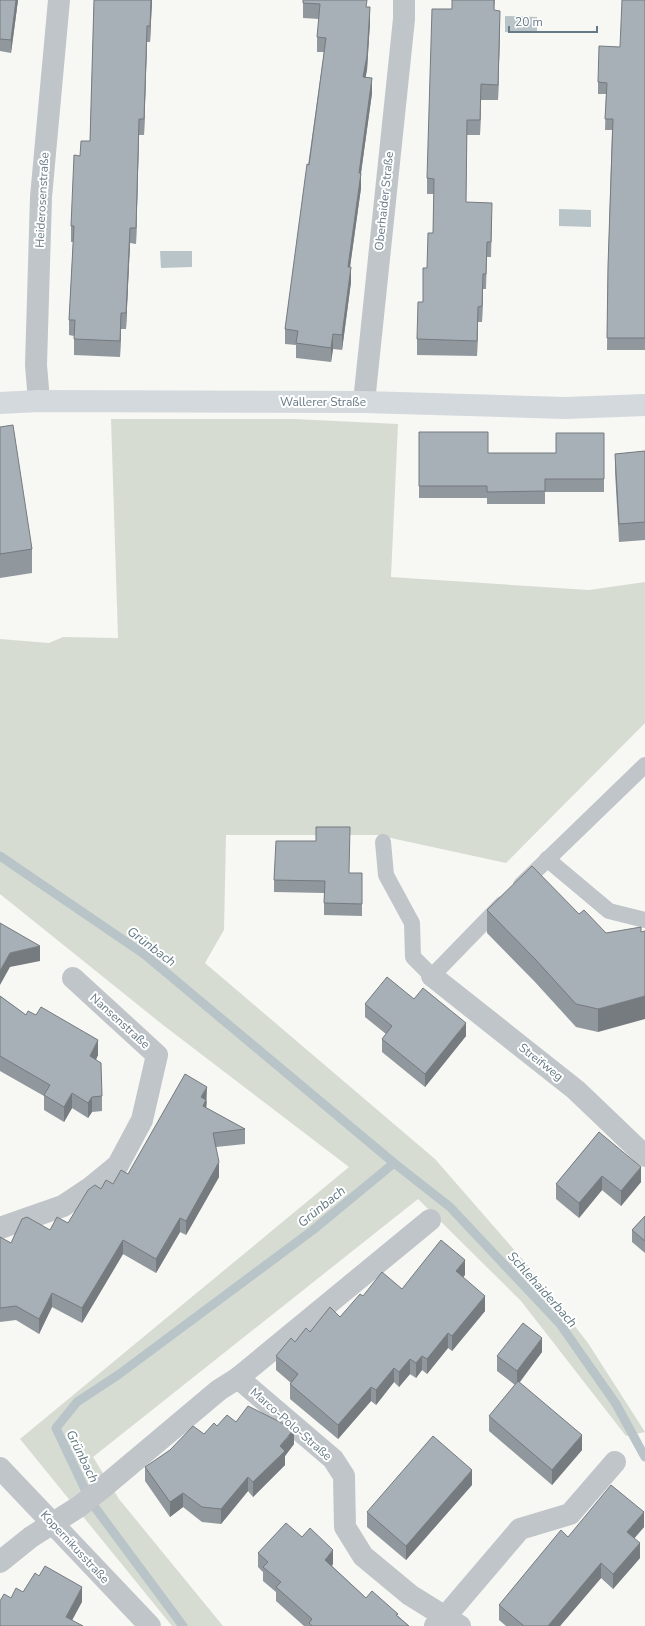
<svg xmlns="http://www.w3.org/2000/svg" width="645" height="1626" font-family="'Nunito Sans',sans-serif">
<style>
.green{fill:#d7dcd3}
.water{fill:#b8c4c8}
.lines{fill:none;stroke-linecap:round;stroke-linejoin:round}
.stream{stroke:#b8c4c8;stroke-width:9}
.lane{stroke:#c0c5c9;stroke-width:16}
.street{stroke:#c0c5c9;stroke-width:22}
.secondary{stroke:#d4d9dd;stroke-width:22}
.wall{fill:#90979d}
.shaded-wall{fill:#757b7f}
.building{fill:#a7b0b6;stroke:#757b7f}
.labels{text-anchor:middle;stroke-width:4;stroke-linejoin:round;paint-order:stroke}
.street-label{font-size:12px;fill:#667986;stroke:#fff}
.water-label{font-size:13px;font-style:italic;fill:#627a82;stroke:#fff}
</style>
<rect width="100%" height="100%" fill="#f7f7f4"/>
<polygon class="green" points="111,419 294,419 398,424 391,577 589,590 645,582 645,723 506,863 377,835 226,835 224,930 205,963 435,1159 524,1261 588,1343 645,1432 626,1436 521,1301 418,1199 93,1457 119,1499 223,1626 172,1626 20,1439 349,1167 163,1025 0,894 0,639 49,643 63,637 118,638"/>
<g class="water">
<polygon points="505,16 537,17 537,33 505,32"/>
<polygon points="559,209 591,210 591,227 559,226"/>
<polygon points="160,251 192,251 192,267 161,268"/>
</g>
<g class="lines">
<g class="stream">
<polyline points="0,856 144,954 394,1163 313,1230 118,1375 77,1402 56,1428 91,1502 183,1626"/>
<polyline points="394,1163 450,1207 560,1324 616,1404 645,1457"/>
</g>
<g class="lane">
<polyline points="383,842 386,875 412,923 413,957 432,976 502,904"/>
<polyline points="547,859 609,911 645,920"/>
<polyline points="521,885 645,765"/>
</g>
<g class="street">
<polyline points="39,401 36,365 41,197 59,0"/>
<polyline points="364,402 404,19 404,0"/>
<polyline points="432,976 576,1090 645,1156"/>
<polyline points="0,1228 63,1206 90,1188 118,1165 142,1120 157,1055 73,978"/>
<polyline points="238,1378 333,1459 344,1476 345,1527 363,1556 410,1595 460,1626"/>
<polyline points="0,1468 150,1626"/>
<polyline points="0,1562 31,1537 80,1506 100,1490 219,1390 238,1378 430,1220"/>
<polyline points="435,1626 445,1617 520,1529 570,1514 615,1462"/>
</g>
<polyline class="secondary" points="0,403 39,401 364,402 565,408 645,405"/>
</g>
<g class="wall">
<polygon points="0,0 18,0 11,53 0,51"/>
<polygon points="94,0 152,0 150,42 147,42 144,135 139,135 136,244 130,243 126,329 121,329 120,357 74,355 74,336 69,335 69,320 73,242 71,242 71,226 80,156 90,141"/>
<polygon points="303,0 367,7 370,22 367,70 365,77 372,93 361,173 361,188 350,267 351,282 342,350 333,349 331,362 296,358 296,345 285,344 285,329 324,52 317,52 317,37 319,19 303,18"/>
<polygon points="495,0 494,10 500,26 498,100 481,100 480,135 467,135 466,202 492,218 491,257 487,257 486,289 483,289 482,322 478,322 477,356 417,355 417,339 423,302 427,268 433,233 434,194 427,194 427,178 452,9"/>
<polygon points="645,0 645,350 607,350 608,266 612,130 605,130 606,94 598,94 598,82 620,47"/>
<polygon points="0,427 32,549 32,573 0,578"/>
<polygon points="419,432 488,453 556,453 604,433 604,492 545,492 545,504 487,504 487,498 419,498"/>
<polygon points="645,451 645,540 619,542 615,472 615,454"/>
<polygon points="349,873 362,873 362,916 324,915 324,893 274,892 274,880"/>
<polygon points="487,910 579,914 606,933 598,1032 576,1027 535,982 487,933"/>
<polygon points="0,996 26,1015 98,1055 96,1060 102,1096 102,1111 92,1112 88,1118 72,1108 64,1122 44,1110 44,1096 0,1071"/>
<polygon points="414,999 466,1036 425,1087 382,1052 382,1039 386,1034 365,1017 365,1004"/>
<polygon points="207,1101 206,1108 245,1129 245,1144 216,1147 219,1177 186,1235 180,1232 156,1273 123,1254 82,1323 52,1307 39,1334 16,1320 0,1322 0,1237 11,1243 68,1223 101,1189 113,1184 128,1174"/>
<polygon points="599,1132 641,1182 621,1206 602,1190 579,1218 556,1199 556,1184"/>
<polygon points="645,1216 645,1253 632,1242 632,1230"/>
<polygon points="465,1275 463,1277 485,1311 452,1351 448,1348 427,1374 422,1370 416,1378 410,1374 399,1387 394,1382 376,1405 371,1401 338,1439 290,1399 290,1384 291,1383 276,1370 276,1356 295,1342 310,1332 340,1317 363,1296 402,1289"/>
<polygon points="542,1352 519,1382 582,1450 552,1485 489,1431 489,1416 515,1385 497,1371 497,1356"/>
<polygon points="236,1422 294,1444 285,1456 285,1465 253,1497 248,1491 221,1524 202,1522 183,1507 170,1517 145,1481 145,1467 204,1434 217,1426"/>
<polygon points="472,1485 406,1560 367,1527 367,1512"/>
<polygon points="644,1527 634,1538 640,1558 613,1589 601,1578 560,1626 506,1626 499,1620 499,1605 568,1537"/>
<polygon points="302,1537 333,1564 332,1566 366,1598 398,1616 409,1626 304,1626 276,1601 276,1592 263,1581 263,1572 258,1567 258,1553"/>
</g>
<g class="shaded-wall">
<polygon points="16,0 18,0 11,53 11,40"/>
<polygon points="151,0 152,0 150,42 150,26"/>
<polygon points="370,7 370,22 367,70 363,92 363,77"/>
<polygon points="500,11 500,26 498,100 498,85"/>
<polygon points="147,26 147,42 144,135 144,119"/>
<polygon points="372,78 372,93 359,187 359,173"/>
<polygon points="481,84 481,100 480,135 480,120"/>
<polygon points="139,119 139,135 136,244 136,228"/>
<polygon points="361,173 361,188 348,281 348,267"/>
<polygon points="130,228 130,243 126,329 126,313"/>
<polygon points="351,267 351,282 342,350 342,335"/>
<polygon points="483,274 483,289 482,322 482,306"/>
<polygon points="478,307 478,322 477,356 477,341"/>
<polygon points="121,313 121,329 120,357 120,341"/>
<polygon points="333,334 333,349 331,362 331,348"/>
<polygon points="40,946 40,961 10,967 0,985 0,971 10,953"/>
<polygon points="645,996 645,1019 598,1032 598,1009"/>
<polygon points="466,1023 466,1036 425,1087 425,1074"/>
<polygon points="98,1040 98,1055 90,1071 90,1056"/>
<polygon points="207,1087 206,1115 203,1121 201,1097"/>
<polygon points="72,1093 72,1108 64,1122 64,1107"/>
<polygon points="92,1097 92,1112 88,1118 88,1103"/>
<polygon points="219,1162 219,1177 186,1235 186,1221"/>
<polygon points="641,1167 641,1182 621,1206 621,1191"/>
<polygon points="602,1176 602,1190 579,1218 579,1203"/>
<polygon points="180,1218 180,1232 156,1273 156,1259"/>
<polygon points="123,1240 123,1254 82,1323 82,1308"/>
<polygon points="465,1260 465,1275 456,1285 456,1271"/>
<polygon points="52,1293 52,1307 39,1334 39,1319"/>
<polygon points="485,1296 485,1311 452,1351 452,1336"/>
<polygon points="448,1333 448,1348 427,1374 427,1359"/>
<polygon points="542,1338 542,1352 517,1386 517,1371"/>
<polygon points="422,1356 422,1370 416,1378 416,1363"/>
<polygon points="410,1359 410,1374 399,1387 399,1372"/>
<polygon points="394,1368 394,1382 376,1405 376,1390"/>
<polygon points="371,1387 371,1401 338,1439 338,1425"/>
<polygon points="294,1429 294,1444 285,1456 285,1465 253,1497 253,1482"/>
<polygon points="582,1435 582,1450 552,1485 552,1470"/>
<polygon points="472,1470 472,1485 406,1560 406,1546"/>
<polygon points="248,1477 248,1491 221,1524 221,1509"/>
<polygon points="183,1493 183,1507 170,1517 170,1502"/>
<polygon points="644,1512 644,1527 627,1547 627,1532"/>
<polygon points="640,1543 640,1558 613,1589 613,1574"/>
<polygon points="333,1550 333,1564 325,1573 325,1560"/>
<polygon points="601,1563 601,1578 560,1626 548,1626"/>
<polygon points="82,1587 82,1602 69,1626 66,1617"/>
</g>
<g class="building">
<polygon points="0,0 16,0 11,40 0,39"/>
<polygon points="94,0 151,0 150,26 147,26 144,119 139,119 136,228 130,228 126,313 121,313 120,341 74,339 75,320 69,320 74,226 71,226 74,155 80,156 81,141 90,141"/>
<polygon points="303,0 367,0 366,7 370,7 367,56 363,77 372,78 359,173 361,173 348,267 351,267 342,335 333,334 331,348 296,343 298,331 285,329 307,164 309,165 326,38 317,37 320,4 303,3"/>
<polygon points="452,0 494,0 494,10 500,11 498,85 481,84 480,120 467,120 466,202 492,203 491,242 487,242 486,274 483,274 482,306 478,307 477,341 417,339 418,302 423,302 423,268 427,268 428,233 433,233 434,179 427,178 432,9 452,9"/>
<polygon points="622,0 645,0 645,338 607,338 608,266 613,119 605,119 607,83 598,82 599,46 620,47"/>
<polygon points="13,425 32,549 0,554 0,427"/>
<polygon points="419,432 488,432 488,453 556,453 556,433 604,433 604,479 545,479 545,491 487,492 487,486 419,486"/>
<polygon points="645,451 645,522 619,524 615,454"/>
<polygon points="316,827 350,827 349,873 362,873 362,904 324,903 325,881 274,880 276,841 316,841"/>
<polygon points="532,866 579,914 584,910 606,933 641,927 641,932 645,931 645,996 598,1009 576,1004 535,959 487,910"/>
<polygon points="0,923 40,946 10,953 0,971"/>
<polygon points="387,977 414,999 423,988 466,1023 425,1074 382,1039 392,1026 365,1004"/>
<polygon points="0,996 26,1015 28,1011 36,1015 41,1007 98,1040 90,1056 101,1063 102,1096 92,1097 88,1103 72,1093 64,1107 44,1095 50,1085 0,1056"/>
<polygon points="185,1074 207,1087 201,1097 206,1100 203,1106 245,1129 213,1133 219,1162 186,1221 180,1218 156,1259 123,1240 82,1308 52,1293 39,1319 16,1306 0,1308 0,1237 11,1243 22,1219 27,1217 50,1230 57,1217 68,1223 88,1190 95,1185 101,1189 106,1180 113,1184 121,1170 128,1174"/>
<polygon points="599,1132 641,1167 621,1191 602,1176 579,1203 556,1184"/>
<polygon points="645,1216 645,1241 632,1230"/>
<polygon points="441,1240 465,1260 456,1271 485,1296 452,1336 448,1333 427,1359 422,1356 416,1363 410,1359 399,1372 394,1368 376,1390 371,1387 338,1425 290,1384 298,1374 276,1356 291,1338 295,1342 306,1328 310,1332 330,1307 340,1317 360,1294 363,1296 382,1272 402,1289"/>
<polygon points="523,1323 542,1338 517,1371 497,1356"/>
<polygon points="518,1381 582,1435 552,1470 489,1416"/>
<polygon points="248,1406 294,1429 280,1446 285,1451 253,1482 248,1477 221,1509 202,1507 183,1493 170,1502 145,1467 170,1450 193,1426 204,1434 214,1423 217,1426 227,1415 236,1422"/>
<polygon points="433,1436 472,1470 406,1546 367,1512"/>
<polygon points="611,1485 644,1512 627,1532 640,1543 613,1574 601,1563 548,1626 524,1626 499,1605 561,1530 568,1537"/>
<polygon points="286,1523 302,1537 310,1528 333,1550 325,1560 366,1598 372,1591 398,1614 396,1615 409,1626 312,1626 309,1623 312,1619 276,1587 281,1582 263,1567 268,1562 258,1553"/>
<polygon points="45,1566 82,1587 66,1617 83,1626 0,1626 0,1601 4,1594 11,1598 16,1588 23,1592 35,1573 39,1576"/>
</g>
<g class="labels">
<g class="street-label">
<text transform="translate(42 200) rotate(-87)" y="4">Heiderosenstraße</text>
<text transform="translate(384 201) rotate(-84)" y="4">Oberhaider Straße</text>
<text x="323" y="406">Wallerer Straße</text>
<text transform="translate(120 1021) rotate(42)" y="4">Nansenstraße</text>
<text transform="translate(541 1062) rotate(38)" y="4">Streifweg</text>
<text transform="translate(291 1424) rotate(41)" y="4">Marco-Polo-Straße</text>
<text transform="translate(75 1547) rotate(47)" y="4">Kopernikusstraße</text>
</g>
<g class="water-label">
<text transform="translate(152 946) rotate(37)" y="5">Grünbach</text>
<text transform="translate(321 1206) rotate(-39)" y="5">Grünbach</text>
<text transform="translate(543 1289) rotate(48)" y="5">Schlehaiderbach</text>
<text transform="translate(83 1456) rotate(64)" y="5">Grünbach</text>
</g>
</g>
<path d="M509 26v6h88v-6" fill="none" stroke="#667986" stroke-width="2"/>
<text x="515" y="26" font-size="12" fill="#667986" stroke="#ffffff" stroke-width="3" paint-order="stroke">20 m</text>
</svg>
